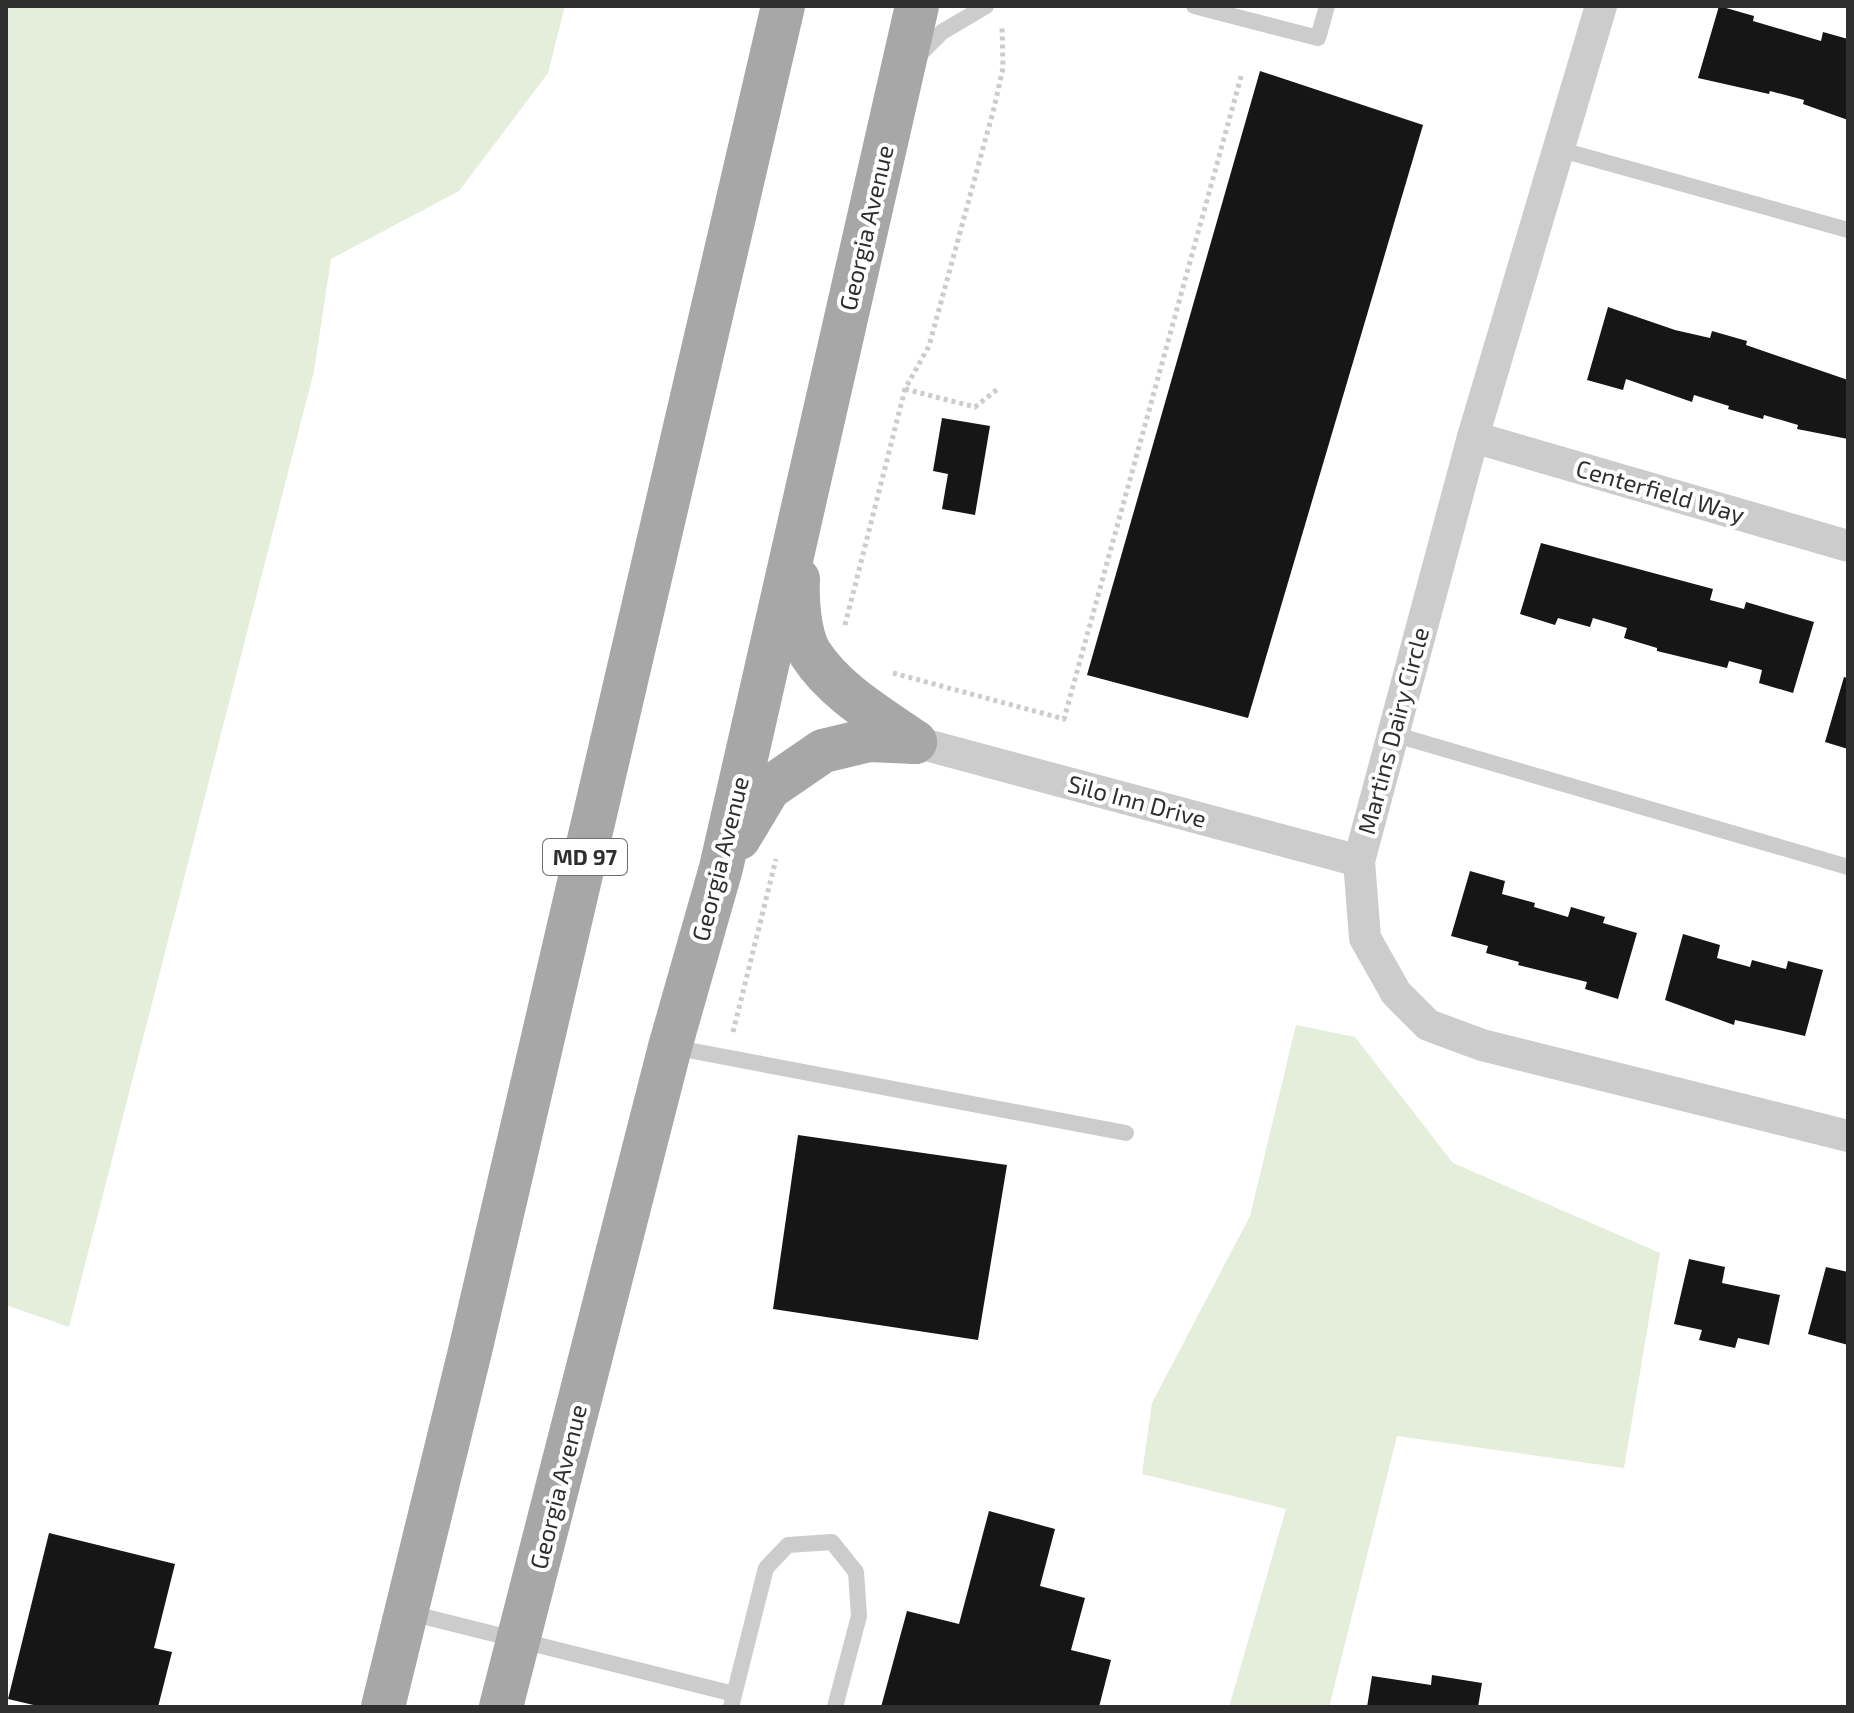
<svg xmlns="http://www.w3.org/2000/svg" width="1854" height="1713" font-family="'Exo 2',sans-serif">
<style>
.green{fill:#e5eddb}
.building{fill:#161616}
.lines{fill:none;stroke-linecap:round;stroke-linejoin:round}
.path{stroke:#ccc;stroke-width:5;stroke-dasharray:4 4;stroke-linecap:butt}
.service{stroke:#ccc;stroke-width:16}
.minor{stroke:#ccc;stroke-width:32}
.primary{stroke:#a7a7a7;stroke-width:44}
.labels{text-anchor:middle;stroke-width:8;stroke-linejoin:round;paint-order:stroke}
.shield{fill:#fff;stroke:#6d6d6d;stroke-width:2}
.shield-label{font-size:22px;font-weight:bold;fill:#2f2f2f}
.street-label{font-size:24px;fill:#2f2f2f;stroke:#fff}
</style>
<rect width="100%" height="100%" fill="#fff"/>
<g class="green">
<polygon points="6,6 565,6 548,73 459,191 331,259 314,371 69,1327 6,1305"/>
<polygon points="1296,1025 1355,1037 1453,1163 1660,1253 1624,1468 1397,1436 1329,1707 1229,1707 1286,1509 1142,1474 1152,1403 1250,1216"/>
</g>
<g class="building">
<polygon points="1719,6 1754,16 1753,21 1821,41 1823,32 1848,39 1848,120 1803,104 1804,100 1770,91 1769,94 1698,78"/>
<polygon points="1260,71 1423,125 1248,718 1087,675"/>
<polygon points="1608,307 1675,330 1710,338 1712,331 1747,341 1746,345 1848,380 1848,439 1797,429 1798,425 1764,415 1763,419 1728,409 1729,406 1694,395 1692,402 1626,379 1623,390 1587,380"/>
<polygon points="942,418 990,426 975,515 942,509 948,474 933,471"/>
<polygon points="1541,543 1713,589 1710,600 1744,609 1746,602 1814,622 1793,693 1759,683 1762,670 1729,661 1727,668 1657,651 1657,648 1624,638 1627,628 1593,618 1590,627 1558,618 1555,625 1520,614"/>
<polygon points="1844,677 1848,678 1848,749 1825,742"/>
<polygon points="1470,871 1505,881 1502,894 1535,903 1534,907 1568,917 1571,907 1605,917 1603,923 1637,933 1618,999 1585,989 1587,982 1518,965 1519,962 1486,953 1488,946 1451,936"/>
<polygon points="1683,934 1720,945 1717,958 1750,967 1752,960 1786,969 1788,961 1823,970 1805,1036 1735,1020 1734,1025 1665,1000"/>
<polygon points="798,1135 1007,1165 978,1340 773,1309"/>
<polygon points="1689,1259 1725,1267 1722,1283 1780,1295 1769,1345 1738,1338 1735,1348 1699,1340 1702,1330 1674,1324"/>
<polygon points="1826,1267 1848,1272 1848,1345 1808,1334"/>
<polygon points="989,1511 1055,1529 1040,1586 1085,1598 1071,1650 1111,1660 1099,1707 881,1707 907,1611 959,1624"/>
<polygon points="49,1533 175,1564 154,1648 172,1652 158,1707 42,1707 8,1699"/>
<polygon points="1432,1675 1482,1683 1478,1707 1367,1707 1372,1676 1431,1685"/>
</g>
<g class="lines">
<g class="path">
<polyline points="905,389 975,407 999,388"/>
<polyline points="845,625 905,389 929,346 994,108 1003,68 1002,27"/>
<polyline points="893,673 1064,719 1242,73"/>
<polyline points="733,1032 776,859"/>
</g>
<g class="service">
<polyline points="1194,6 1318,38 1327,6"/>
<polyline points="918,56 942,32 986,6"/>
<polyline points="1558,149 1848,230"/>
<polyline points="1393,734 1848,867"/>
<polyline points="672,1047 1126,1133"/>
<polyline points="406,1612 734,1694"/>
<polyline points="731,1707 766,1568 788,1545 832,1542 856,1572 859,1616 835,1707"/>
</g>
<g class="minor">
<polyline points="1601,6 1473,437 1359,861 1365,938 1396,993 1428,1025 1482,1045 1848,1136"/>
<polyline points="1473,437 1848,546"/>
<polyline points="915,742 1359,861"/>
</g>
<g class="primary">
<path d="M798,579C797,600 799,634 810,653C834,691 879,717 915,742"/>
<polyline points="739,838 769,788 823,751 869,740 915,742"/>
<polyline points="383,1707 471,1347 783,6"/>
<polyline points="501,1707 670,1047 721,868 917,6"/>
</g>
</g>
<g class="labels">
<rect class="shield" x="543" y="839" width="84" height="36" rx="6"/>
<g class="shield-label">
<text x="585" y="865">MD 97</text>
</g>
<g class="street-label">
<text transform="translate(867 228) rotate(-77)" y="8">Georgia Avenue</text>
<text transform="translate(1660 492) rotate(16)" y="8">Centerfield Way</text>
<text transform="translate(1394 731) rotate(-75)" y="8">Martins Dairy Circle</text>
<text transform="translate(1137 802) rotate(15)" y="8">Silo Inn Drive</text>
<text transform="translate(721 859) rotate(-76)" y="8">Georgia Avenue</text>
<text transform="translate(559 1487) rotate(-76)" y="8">Georgia Avenue</text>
</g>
</g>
<rect width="1854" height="1713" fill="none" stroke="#2f2f2f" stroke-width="16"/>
</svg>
